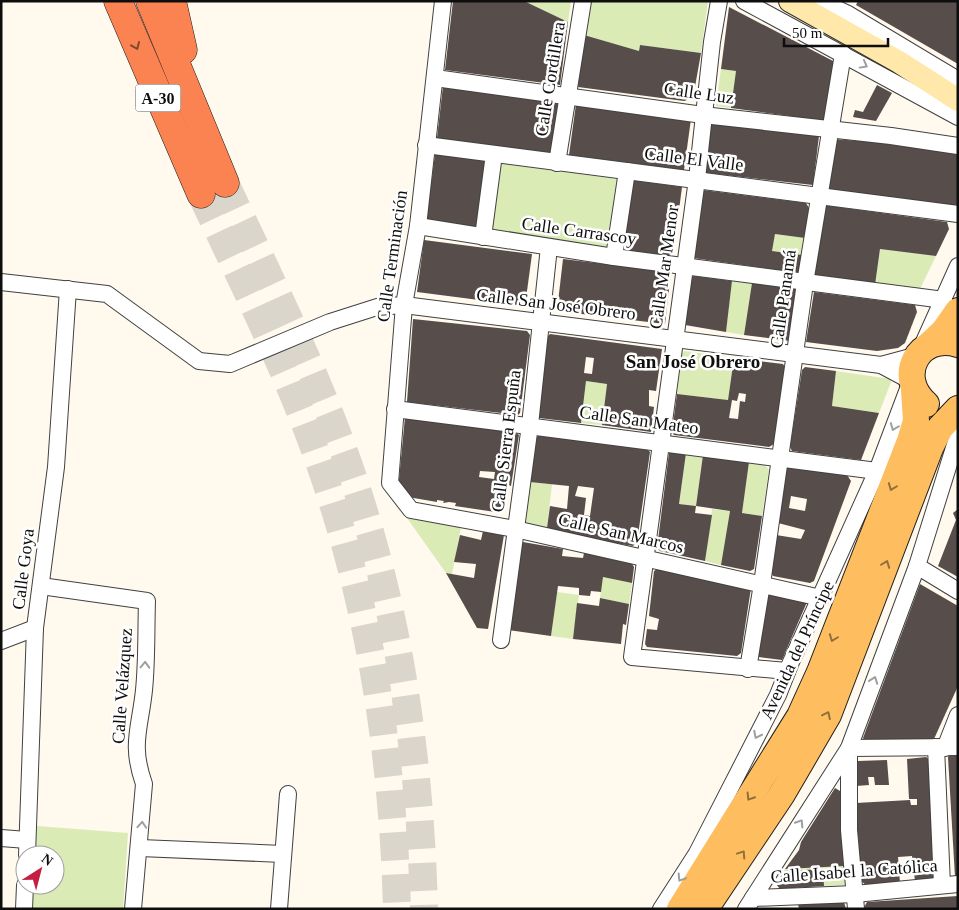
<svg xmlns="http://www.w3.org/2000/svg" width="959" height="910" font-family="'Times New Roman',serif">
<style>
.green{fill:#daebb6}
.building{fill:#574d4a;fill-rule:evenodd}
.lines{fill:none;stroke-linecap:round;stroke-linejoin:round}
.motorway-tunnel{stroke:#dbd6cc;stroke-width:28;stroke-dasharray:28 14;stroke-linecap:butt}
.minor-casing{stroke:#414141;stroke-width:18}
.secondary-casing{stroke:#303030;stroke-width:24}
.primary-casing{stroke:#1f1f1f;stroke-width:28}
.motorway-casing{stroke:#1f1f1f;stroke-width:29}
.minor{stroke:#fff;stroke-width:16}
.secondary{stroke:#ffe8a9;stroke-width:22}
.primary{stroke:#febe5f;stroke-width:26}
.motorway{stroke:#fb8351;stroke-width:28}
.oneway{stroke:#844830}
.oneway2{stroke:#9f9f9f}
.oneway3{stroke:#926f3b}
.labels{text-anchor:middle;stroke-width:5;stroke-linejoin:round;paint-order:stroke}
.shield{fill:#fff;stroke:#565656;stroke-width:1}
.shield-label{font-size:16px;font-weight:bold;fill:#0e0e0e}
.street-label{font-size:18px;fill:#0e0e0e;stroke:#fff}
.neighbourhood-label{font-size:19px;font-weight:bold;fill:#0e0e0e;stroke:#fff}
</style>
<rect width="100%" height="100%" fill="#fff9ee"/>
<g class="green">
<polygon points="524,1 571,1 568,22"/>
<polygon points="588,1 708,1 701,53 640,45 639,51 584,35"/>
<polygon points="721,69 736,71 731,108 716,106"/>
<polygon points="499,163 618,179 608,250 490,233"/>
<polygon points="775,234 805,238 802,255 772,251"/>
<polygon points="880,249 936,256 919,291 875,285"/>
<polygon points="732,281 752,283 744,335 726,332"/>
<polygon points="684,351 734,358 728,400 677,394 682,354"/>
<polygon points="836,371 890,379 891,382 879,413 832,406"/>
<polygon points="586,381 607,384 602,425 581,423"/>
<polygon points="686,453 703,455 696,506 679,504"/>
<polygon points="749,462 764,464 769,470 762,516 742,513"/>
<polygon points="530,482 552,484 547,528 523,522"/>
<polygon points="712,509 730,511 721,565 705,561"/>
<polygon points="407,518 461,527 452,574 446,573"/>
<polygon points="603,577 632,583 629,604 600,598"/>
<polygon points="557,592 579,595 573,639 551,636"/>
<polygon points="37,826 128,833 123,909 31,909 33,885 55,885 55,855 35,855"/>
<polygon points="844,866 845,885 824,886 823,869 784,871 785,869"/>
</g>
<g class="building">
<polygon points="453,1 524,1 568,22 560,85 445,70"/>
<polygon points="858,1 958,1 958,64 856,5"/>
<polygon points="729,7 835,62 826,121 731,108 736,71 721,69"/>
<polygon points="584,35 639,51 640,45 701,53 693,98 684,101 578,87"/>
<polygon points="877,85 892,93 876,121 853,117 855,110 863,112"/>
<polygon points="443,86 558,101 552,153 437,138"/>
<polygon points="576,104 691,119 684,170 569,155"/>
<polygon points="711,124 819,136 813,185 707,173 705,171"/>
<polygon points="833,139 873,142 958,154 957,206 825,190"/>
<polygon points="435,154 486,161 477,231 426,224"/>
<polygon points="631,180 682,187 673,256 622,250"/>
<polygon points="703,190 806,203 809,208 805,238 775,234 772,251 802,255 799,273 693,258"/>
<polygon points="823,205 947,222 949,229 936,256 880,249 875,285 814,276"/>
<polygon points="424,240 532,254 525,306 417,292"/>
<polygon points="563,259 671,272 665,324 557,311"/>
<polygon points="694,276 732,281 726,332 685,325 691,277"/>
<polygon points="752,283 798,289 790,341 744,335"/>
<polygon points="814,292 915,305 917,312 905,343 898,348 877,351 806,342"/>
<polygon points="413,319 527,331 530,335 520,413 518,415 407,402"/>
<path d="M550,334L662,349L656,391L649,390V406L654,407L651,432L602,425L607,384L586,381L581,423L539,418L547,337ZM586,357L594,358L592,374L584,373Z"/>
<path d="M734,358L783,364L786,369L774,444L769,447L674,435L672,432L677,394L728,400ZM739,393L746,394L745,402L740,401L738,419L729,418L732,400L737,401Z"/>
<polygon points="805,367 836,371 832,406 879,413 861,460 792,451 790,447 802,370"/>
<path d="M405,417L515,432L519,435L511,486L506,484L502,513L455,506L456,503L449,502L443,503L444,501L437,500V502L402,496L398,490ZM480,471L495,472L494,479L479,477Z"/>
<path d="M539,435L648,450L650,452L637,542L633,546L614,543L547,528L550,506L567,509L569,486L530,482L537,437ZM578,486L594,488L590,516L584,515L586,498L575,496Z"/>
<polygon points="672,451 686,453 679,504 696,506 695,513 712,515 705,561 660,551 657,548 669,453"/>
<polygon points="703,455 749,462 742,513 762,516 754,569 750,571 721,565 730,511 696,506"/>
<path d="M789,466L847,475L851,481L814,581L810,583L773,576L770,571L776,535L801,539L805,530L778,523L786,469ZM791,496L807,499L805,511L789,508Z"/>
<polygon points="958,509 958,577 938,566 956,520 953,513"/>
<polygon points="483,531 504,535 488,629 477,628 446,573 474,578 476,564 454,562 460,535 481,540"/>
<polygon points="523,542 563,549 562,556 583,558 584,553 631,562 634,567 632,583 603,577 601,592 591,591 590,596 579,595 579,588 558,586 551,636 508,630 520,544"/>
<polygon points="659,568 751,588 741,653 737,656 647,647 645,644 647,629 657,630 659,619 649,616 654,571"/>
<polygon points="920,584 958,606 958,686 934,739 865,742 863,738"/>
<polygon points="772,592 807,602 782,660 759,657 757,655 767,595"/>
<polygon points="600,598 629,604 626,625 623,624 621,644 573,639 577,603 599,606"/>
<polygon points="950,754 958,754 958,879 955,877 948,757"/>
<polygon points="926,757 931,761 937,878 915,881 912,856 898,857 900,883 866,885 861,881 856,803 910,800 911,805 917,805 917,799 909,799 907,759"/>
<polygon points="887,760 889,785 875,785 874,777 868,777 869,785 856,786 854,765 858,761"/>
<polygon points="835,788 840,791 844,866 785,869 799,850 801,842"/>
<polygon points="823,869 824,886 780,889 776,884 784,871"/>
<polygon points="958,896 958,909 863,909 867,902"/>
<polygon points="844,902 846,909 799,909 798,904"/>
</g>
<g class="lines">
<g class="motorway-tunnel">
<path d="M225,183C265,268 307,353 340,441C396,590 420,750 424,909"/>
<path d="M201,194C241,279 284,364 316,453C369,600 393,753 397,909"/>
</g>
<g class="minor-casing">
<g id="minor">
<polyline points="443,1 418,226 404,305 390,483 411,510 515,529 821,598"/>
<polyline points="719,1 712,42 697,179 632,657 787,671"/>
<polyline points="744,1 958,117"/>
<polyline points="820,1 848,14 958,80"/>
<polyline points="435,78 703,115 891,136 958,146"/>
<polyline points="426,145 958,214"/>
<polyline points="557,163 583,1"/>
<polyline points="418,226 614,257 944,300"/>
<polyline points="483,237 494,154"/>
<polyline points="614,257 627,171"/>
<polyline points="1,282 107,294 199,361 230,364 330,322 377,307 404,305 881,365 911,381 877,471 791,662 778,695 697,853 661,909"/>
<polyline points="881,365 918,355 958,266"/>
<polyline points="395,409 877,471"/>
<polyline points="917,566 958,591"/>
<path d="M41,586L147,601C146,631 147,661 144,690C140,729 130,744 144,784L133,909"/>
<polyline points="501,640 530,425 549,247"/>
<polyline points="1,641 35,628"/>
<polyline points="748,669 762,584 805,283 843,54"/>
<polyline points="936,747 942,885"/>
<polyline points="945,748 958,715"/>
<polyline points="1,838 27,840"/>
<polyline points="140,848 283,854"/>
<polyline points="27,855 35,628 56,467 68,289"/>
<polyline points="753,898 855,894 958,884"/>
<polyline points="24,909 25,885"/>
<polyline points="279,909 288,794"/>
<polyline points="746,909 849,748 917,566 958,435"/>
<polyline points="856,909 849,830 849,748 958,747"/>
</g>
</g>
<g class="secondary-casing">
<polyline id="secondary" points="790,1 899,62 958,100"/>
</g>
<g class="primary-casing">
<g id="primary">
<polyline points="928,346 944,331 958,311"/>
<path d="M926,404C895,377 918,332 958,344"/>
<polyline points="680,909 800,716 820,672 910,441 916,421 914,390"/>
<polyline points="705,909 782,794 828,715 930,448 940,428 958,409"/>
</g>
</g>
<g class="motorway-casing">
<g id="motorway">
<polyline points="118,1 201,194"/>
<polyline points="150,1 225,183"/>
<polyline points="172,1 183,50"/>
</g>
</g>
<use href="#minor" class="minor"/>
<use href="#secondary" class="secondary"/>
<use href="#primary" class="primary"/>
<use href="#motorway" class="motorway"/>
</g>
<defs><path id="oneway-chevron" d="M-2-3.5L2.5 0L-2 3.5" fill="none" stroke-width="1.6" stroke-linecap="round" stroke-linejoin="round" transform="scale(1.25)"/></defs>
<use class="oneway" href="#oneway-chevron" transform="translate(136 46) rotate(67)"/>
<g class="oneway2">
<use href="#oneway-chevron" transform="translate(864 65) rotate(29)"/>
<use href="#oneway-chevron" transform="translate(894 427) rotate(111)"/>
<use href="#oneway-chevron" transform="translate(145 665) rotate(-88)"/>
<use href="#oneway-chevron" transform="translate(874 680) rotate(-70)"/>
<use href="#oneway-chevron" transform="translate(757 735) rotate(117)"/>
<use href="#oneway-chevron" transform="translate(800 823) rotate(-58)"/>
<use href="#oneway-chevron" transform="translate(142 825) rotate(-86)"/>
<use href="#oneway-chevron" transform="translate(681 878) rotate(123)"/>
</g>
<g class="oneway3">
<use href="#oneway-chevron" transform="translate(892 487) rotate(111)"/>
<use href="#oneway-chevron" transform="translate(886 564) rotate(-69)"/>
<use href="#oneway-chevron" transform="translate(833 638) rotate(111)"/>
<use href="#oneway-chevron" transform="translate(827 715) rotate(-64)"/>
<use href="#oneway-chevron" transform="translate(750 797) rotate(122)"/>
<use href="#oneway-chevron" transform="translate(742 854) rotate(-56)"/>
</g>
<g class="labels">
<rect class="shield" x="135.5" y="84.5" width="45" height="27" rx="4"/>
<g class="shield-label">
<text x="158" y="104">A-30</text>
</g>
<g class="street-label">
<text transform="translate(550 79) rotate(-81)" y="6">Calle Cordillera</text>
<text transform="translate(699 93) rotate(8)" y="6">Calle Luz</text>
<text transform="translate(694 159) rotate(7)" y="6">Calle El Valle</text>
<text transform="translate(579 231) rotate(8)" y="6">Calle Carrascoy</text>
<text transform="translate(392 256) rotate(-82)" y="6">Calle Terminación</text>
<text transform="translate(664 267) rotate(-82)" y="6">Calle Mar Menor</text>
<text transform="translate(783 299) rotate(-82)" y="6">Calle Panamá</text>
<text transform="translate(556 304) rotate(7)" y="6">Calle San José Obrero</text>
<text transform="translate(639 420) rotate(8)" y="6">Calle San Mateo</text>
<text transform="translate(506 441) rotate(-83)" y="6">Calle Sierra Espuña</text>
<text transform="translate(621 533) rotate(13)" y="6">Calle San Marcos</text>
<text transform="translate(23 569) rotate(-83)" y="6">Calle Goya</text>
<text transform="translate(797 650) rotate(-65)" y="6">Avenida del Príncipe</text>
<text transform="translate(122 686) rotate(-86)" y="6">Calle Velázquez</text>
<text transform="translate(854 871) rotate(-4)" y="6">Calle Isabel la Católica</text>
</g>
<g class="neighbourhood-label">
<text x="693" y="368">San José Obrero</text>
</g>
</g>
<rect width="959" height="910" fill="none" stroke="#0e0e0e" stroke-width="5"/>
<g transform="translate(40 870) rotate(36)"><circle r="24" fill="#ffffff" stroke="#9f9f9f"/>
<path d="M0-4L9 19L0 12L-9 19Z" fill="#c41f41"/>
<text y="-8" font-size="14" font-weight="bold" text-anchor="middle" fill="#0e0e0e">N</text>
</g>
<path d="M784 38v8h104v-8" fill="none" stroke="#0e0e0e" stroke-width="2.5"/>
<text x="792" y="38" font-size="15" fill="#0e0e0e" stroke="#ffffff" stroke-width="4" paint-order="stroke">50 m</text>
</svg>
